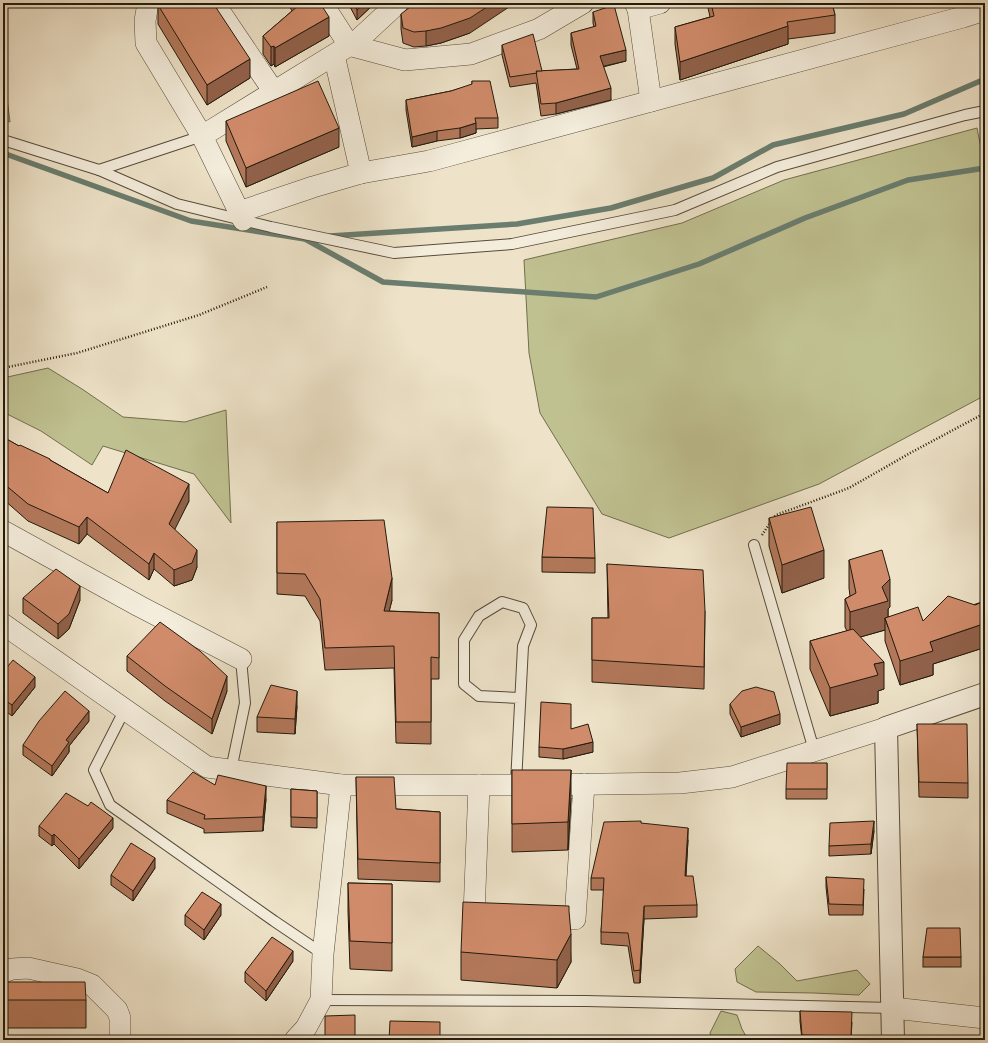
<svg xmlns="http://www.w3.org/2000/svg" width="988" height="1043" font-family="'Old Standard TT',serif">
<style>
.green{fill:#c0c191;stroke:#726e4e}
.lines{fill:none;stroke-linecap:round;stroke-linejoin:round}
.stream{stroke:#6a7d6f;stroke-width:5.5}
.service-casing{stroke:#564c3b;stroke-width:12}
.minor-casing{stroke:#564c3b;stroke-width:22}
.tertiary-casing{stroke:#564c3b;stroke-width:24}
.path{stroke:#231a0c;stroke-width:2.5;stroke-dasharray:1 2;stroke-linecap:butt}
.service{stroke:#f4eddc;stroke-width:10}
.minor{stroke:#f4eddc;stroke-width:21}
.tertiary{stroke:#f4eddc;stroke-width:22}
.wall{fill:#b3785b;stroke:#231a0c}
.shaded-wall{fill:#92614a;stroke:#231a0c}
.building{fill:#d08b6a;stroke:#231a0c}
</style>
<rect width="100%" height="100%" fill="#eee3c9"/>
<filter id="stains"><feTurbulence type="fractalNoise" baseFrequency=".005" numOctaves="4"/><feColorMatrix values="0 0 0 0 .2 0 0 0 0 .09 0 0 0 0 .02 0 0 0 .5 -.17"/></filter>
<radialGradient id="worn" r=".72"><stop offset=".6" stop-color="#630" stop-opacity="0"/><stop offset="1" stop-color="#630" stop-opacity=".3"/></radialGradient>
<g class="green">
<polygon points="3,94 7,98 10,122 3,119"/>
<polygon points="977,128 985,169 985,393 980,398 819,484 669,538 602,514 540,413 529,353 524,260 682,223 784,180"/>
<polygon points="48,368 82,389 123,417 185,422 226,410 231,523 194,474 103,446 92,465 41,431 3,412 3,378"/>
<polygon points="758,946 780,964 797,981 857,970 870,984 859,995 813,993 756,992 737,982 735,969"/>
<polygon points="721,1011 737,1015 742,1029 748,1040 712,1040 710,1033"/>
</g>
<g class="lines">
<g class="stream">
<polyline points="3,153 191,221 305,239 312,238"/>
<polyline points="330,236 517,224 611,208 713,178 773,145 904,114 985,79"/>
<polyline points="305,239 383,282 596,297 699,264 805,218 908,180 985,168"/>
</g>
<g class="service-casing">
<g id="service">
<polyline points="3,140 99,170 202,136"/>
<polyline points="99,170 177,204 271,227 394,253 512,244 675,210 777,167 965,115 985,111"/>
<polyline points="754,545 814,750"/>
<polyline points="125,709 94,770 110,805 274,921 323,954"/>
<polyline points="231,770 245,703 241,659"/>
<polyline points="516,783 523,646 531,625 523,608 502,602 479,616 464,640 464,684 479,696 520,698"/>
<polyline points="321,1000 586,1001 893,1008"/>
</g>
</g>
<g class="minor-casing">
<g id="minor">
<polyline points="148,3 145,21 146,43 202,136 243,220"/>
<polyline points="214,3 274,92"/>
<polyline points="322,3 349,45 405,60 471,54 539,29 583,3"/>
<polyline points="635,3 638,9 660,3"/>
<polyline points="638,9 651,101"/>
<polyline points="334,55 361,173"/>
<polyline points="202,136 358,40 398,3"/>
<polyline points="239,212 313,187 361,173 429,161 963,17 985,10"/>
<polyline points="3,531 139,606 241,659"/>
<polyline points="3,624 207,767 341,785 530,785 680,783 732,777 886,728"/>
<polyline points="479,785 474,915 489,916"/>
<polyline points="541,917 575,919 584,784"/>
<polyline points="3,972 12,969 28,968 77,979 92,985 117,1010 120,1018 120,1040"/>
<polyline points="893,1008 985,1018"/>
<polyline points="295,1040 306,1028 321,1000 323,954 341,785"/>
</g>
</g>
<g class="tertiary-casing">
<polyline id="tertiary" points="893,1040 886,728 985,694"/>
</g>
<g class="path">
<polyline points="3,368 77,353 199,315 267,287"/>
<polyline points="773,519 776,515 849,488 912,452 985,413"/>
<polyline points="762,535 770,523"/>
</g>
<use href="#service" class="service"/>
<use href="#minor" class="minor"/>
<use href="#tertiary" class="tertiary"/>
</g>
<g class="wall">
<polygon points="288,3 320,3 329,36 275,67 274,64 271,66 263,54 263,36 292,11"/>
<polygon points="348,3 375,3 357,20"/>
<polygon points="707,3 832,3 835,15 835,33 788,39 788,44 680,80 675,44 675,27 710,17"/>
<polygon points="158,5 250,78 207,105 158,24"/>
<polygon points="593,12 626,61 603,67 611,100 556,114 541,116 536,83 510,87 502,55 502,45 542,71 577,69 571,45 571,33 594,27 593,23"/>
<polygon points="401,14 470,33 441,43 426,46 414,47 403,43 401,29"/>
<polygon points="472,81 498,118 498,128 476,129 476,133 460,138 437,141 412,147 406,110 406,100 451,91 472,85"/>
<polygon points="226,121 339,147 246,187 226,141"/>
<polygon points="3,437 19,446 50,460 108,493 189,501 174,529 197,567 192,580 174,586 154,569 149,580 87,534 79,544 28,521 3,499"/>
<polygon points="769,518 824,578 782,593 769,546"/>
<polygon points="277,522 392,600 389,611 439,613 439,679 431,679 431,744 396,743 394,668 325,670 320,621 305,596 277,594"/>
<polygon points="542,557 595,558 595,573 542,572"/>
<polygon points="849,560 890,607 888,609 888,617 923,621 985,601 985,654 983,648 933,664 933,675 900,685 885,641 885,630 860,637 884,689 878,691 878,703 830,716 810,669 810,641 847,631 845,627 845,599 850,596 849,588"/>
<polygon points="607,564 705,611 704,689 592,682 592,618 608,618"/>
<polygon points="23,598 80,600 69,629 58,639 23,613"/>
<polygon points="127,656 227,691 212,734 165,701 127,671"/>
<polygon points="3,672 35,687 12,716 3,709"/>
<polygon points="730,704 780,724 741,737 730,714"/>
<polygon points="297,706 295,734 257,732 257,717"/>
<polygon points="89,721 69,746 69,752 52,776 23,755 23,745"/>
<polygon points="917,724 968,783 968,798 919,797"/>
<polygon points="571,729 593,752 563,759 539,757 539,747"/>
<polygon points="827,763 827,799 786,799 786,789"/>
<polygon points="512,770 571,798 568,850 512,852"/>
<polygon points="356,777 396,809 440,812 440,882 358,879"/>
<polygon points="215,785 266,799 263,831 204,833 204,829 167,813 167,800"/>
<polygon points="291,789 317,791 317,828 291,827"/>
<polygon points="641,823 688,840 686,876 697,905 697,917 644,919 640,983 634,983 628,946 601,944 601,932 604,890 591,890 591,878"/>
<polygon points="39,826 113,828 79,869 54,844 52,846 39,836"/>
<polygon points="874,831 871,854 829,856 829,846"/>
<polygon points="155,868 133,901 111,885 111,875"/>
<polygon points="826,877 864,889 863,915 829,915 826,887"/>
<polygon points="348,883 392,884 392,971 350,969 348,911"/>
<polygon points="569,914 571,962 557,988 461,980 461,952"/>
<polygon points="185,915 221,915 204,940 185,925"/>
<rect x="923" y="957" width="38" height="10"/>
<polygon points="293,961 266,1001 245,982 245,972"/>
<polygon points="3,982 86,1000 86,1028 3,1028"/>
<polygon points="800,1011 852,1022 851,1040 802,1040 800,1021"/>
</g>
<g class="shaded-wall">
<polygon points="364,3 375,3 357,20 357,10"/>
<polygon points="493,3 515,3 470,33 441,43 426,46 426,31"/>
<polygon points="329,17 329,36 275,67 275,48"/>
<polygon points="788,26 788,44 680,80 680,62"/>
<polygon points="274,46 274,64 271,66 271,47"/>
<polygon points="626,50 626,61 600,67 600,56"/>
<polygon points="250,59 250,78 207,105 207,85"/>
<polygon points="611,88 611,100 556,114 556,103"/>
<polygon points="476,123 476,133 460,138 460,128"/>
<polygon points="339,128 339,147 246,187 246,168"/>
<polygon points="437,131 437,141 412,147 412,137"/>
<polygon points="189,484 189,501 169,541 169,524"/>
<polygon points="87,517 87,534 79,544 79,527"/>
<polygon points="197,550 197,567 192,580 174,586 174,570"/>
<polygon points="824,550 824,578 782,593 782,565"/>
<polygon points="154,553 154,569 149,580 149,564"/>
<polygon points="392,578 392,600 384,632 384,611"/>
<polygon points="890,579 890,607 888,609 888,627 885,618 885,630 850,640 850,612 882,587"/>
<polygon points="80,586 80,600 69,629 58,639 58,624"/>
<polygon points="983,624 983,648 933,664 933,675 900,685 900,661 930,642"/>
<polygon points="884,662 884,689 878,691 878,703 830,716 830,688 874,664"/>
<polygon points="227,676 227,691 212,734 212,719"/>
<polygon points="35,677 35,687 12,716 12,705"/>
<polygon points="297,691 297,706 295,734 295,719"/>
<polygon points="89,711 89,721 69,746 69,752 52,776 52,766 66,740"/>
<polygon points="780,714 780,724 741,737 741,727"/>
<polygon points="593,742 593,752 563,759 563,749"/>
<polygon points="571,770 571,798 568,850 568,822"/>
<polygon points="266,786 266,799 263,831 263,817"/>
<polygon points="113,818 113,828 79,869 79,859"/>
<polygon points="874,821 874,831 871,854 871,844"/>
<polygon points="688,828 688,840 685,888 685,876"/>
<polygon points="54,834 54,844 52,846 52,836"/>
<polygon points="155,858 155,868 133,901 133,891"/>
<polygon points="221,904 221,915 204,940 204,930"/>
<polygon points="644,906 644,919 640,983 640,970"/>
<polygon points="571,934 571,962 557,988 557,960"/>
<polygon points="293,951 293,961 266,1001 266,991"/>
</g>
<g class="building">
<polygon points="160,3 213,3 250,59 207,85 158,5"/>
<polygon points="298,3 320,3 329,17 275,48 274,46 271,47 263,36 299,5"/>
<polygon points="353,3 364,3 357,10"/>
<polygon points="415,3 493,3 470,18 441,28 426,31 414,32 403,28 401,14"/>
<polygon points="711,3 832,3 835,15 787,22 788,26 680,62 675,27 714,16"/>
<polygon points="614,5 626,50 600,56 611,88 556,103 541,104 536,71 579,69 571,33 596,26 593,12"/>
<polygon points="533,34 542,71 536,71 537,73 510,77 502,45"/>
<polygon points="318,81 339,128 246,168 226,121"/>
<polygon points="472,81 490,81 498,118 475,118 476,123 460,128 437,131 412,137 406,100 451,91 472,84"/>
<polygon points="3,437 19,446 20,445 50,459 50,460 108,493 126,450 189,484 169,524 197,550 192,563 174,570 154,553 149,564 87,517 79,527 28,504 3,483"/>
<polygon points="547,507 593,508 595,558 542,557"/>
<polygon points="811,507 824,550 782,565 769,518"/>
<polygon points="384,520 392,578 384,611 439,613 439,658 431,657 431,722 396,722 394,646 325,648 320,599 305,574 277,573 277,522"/>
<polygon points="882,550 890,579 882,587 888,601 850,612 845,599 856,593 849,560"/>
<polygon points="607,564 703,570 705,611 704,667 592,660 592,618 609,618"/>
<polygon points="56,569 80,586 69,614 58,624 23,598"/>
<polygon points="948,596 975,605 985,601 985,630 983,624 930,642 933,651 900,661 885,618 918,607 923,621"/>
<polygon points="160,622 200,651 227,676 212,719 165,686 127,656"/>
<polygon points="853,629 884,662 874,664 878,675 830,688 810,641"/>
<polygon points="13,660 35,677 12,705 3,699 3,672"/>
<polygon points="271,685 297,691 295,719 257,717"/>
<polygon points="756,687 774,692 780,714 741,727 730,704 742,691"/>
<polygon points="65,691 89,711 66,740 69,742 52,766 23,745 39,721"/>
<polygon points="541,702 571,704 571,729 588,724 593,742 563,749 539,747"/>
<polygon points="917,724 967,724 968,783 919,782"/>
<polygon points="787,763 827,763 827,789 786,789"/>
<polygon points="512,770 571,770 568,822 512,824"/>
<polygon points="193,772 215,785 218,775 266,786 263,817 204,819 205,815 167,800"/>
<polygon points="356,777 394,777 396,809 440,812 440,863 358,859"/>
<polygon points="291,789 317,791 317,818 291,817"/>
<polygon points="66,793 88,806 91,802 113,818 79,859 54,834 52,836 39,826"/>
<polygon points="641,821 641,823 688,828 685,876 693,876 697,905 644,906 640,970 634,971 628,933 601,932 604,878 591,878 604,822"/>
<polygon points="874,821 871,844 829,846 830,823"/>
<polygon points="131,843 155,858 133,891 111,875"/>
<polygon points="826,877 864,879 863,905 829,904"/>
<polygon points="348,883 392,884 392,943 350,941"/>
<polygon points="202,892 221,904 204,930 185,915"/>
<polygon points="463,902 569,906 569,911 571,934 557,960 461,952"/>
<polygon points="927,928 960,928 961,957 923,957"/>
<polygon points="272,937 293,951 266,991 245,972"/>
<polygon points="3,982 85,982 86,1000 3,1000"/>
<polygon points="800,1011 852,1012 851,1036 802,1035"/>
<polygon points="355,1015 355,1040 325,1040 325,1016"/>
<polygon points="390,1021 440,1022 440,1040 389,1040"/>
<polygon points="940,1036 985,1037 985,1040 940,1040"/>
</g>
<rect width="988" height="1043" fill="none" stroke="#eee3c9" stroke-width="16"/>
<rect x="4" y="4" width="980" height="1035" fill="none" stroke="#231a0c" stroke-width="2"/>
<rect x="8" y="8" width="972" height="1027" fill="none" stroke="#231a0c"/>
<rect width="100%" height="100%" filter="url(#stains)"/>
<rect width="100%" height="100%" fill="url(#worn)"/>
</svg>
